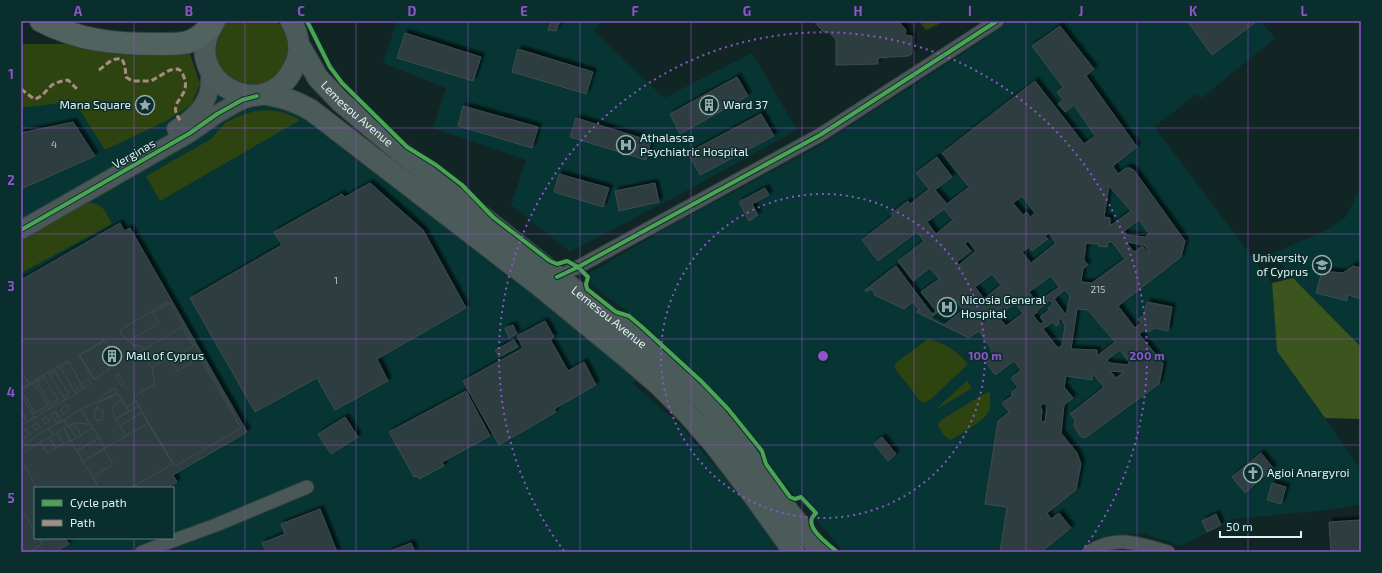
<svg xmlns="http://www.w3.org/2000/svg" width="1382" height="573" font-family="'Exo 2',sans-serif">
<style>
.built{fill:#063534;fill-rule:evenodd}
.green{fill:#2e4410}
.forest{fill:#3c541d}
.building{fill:#2f3e40;stroke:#3d4b4d;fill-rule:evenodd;filter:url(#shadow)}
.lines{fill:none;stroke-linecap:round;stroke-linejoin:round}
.street-casing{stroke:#313f3f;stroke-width:15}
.secondary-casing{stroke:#313f3f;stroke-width:20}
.primary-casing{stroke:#313f3f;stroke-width:23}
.highway-casing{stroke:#313f3f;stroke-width:24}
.street{stroke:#4a5858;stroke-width:13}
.secondary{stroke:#4a5858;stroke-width:18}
.primary{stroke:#4b5b59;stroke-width:21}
.highway{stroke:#51635f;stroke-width:22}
.quiet{stroke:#a88b81;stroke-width:3;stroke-dasharray:6 3;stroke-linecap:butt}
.cycleway-casing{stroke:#0a2d2d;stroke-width:6}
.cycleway{stroke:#4ca352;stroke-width:4}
.grid{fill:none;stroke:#8f54c9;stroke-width:1;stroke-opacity:0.55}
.ring{fill:none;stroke:#8f54c9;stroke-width:2;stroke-dasharray:2 4}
.labels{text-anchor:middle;stroke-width:3;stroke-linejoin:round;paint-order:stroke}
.number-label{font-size:10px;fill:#b3c5c5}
.poi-label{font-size:12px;fill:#dff2f1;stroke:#0a2d2d;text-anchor:start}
.street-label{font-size:12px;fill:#dff2f1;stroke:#0a2d2d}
.centre{fill:#8f54c9;stroke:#0a2d2d;stroke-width:2}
.ring-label{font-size:12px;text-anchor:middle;font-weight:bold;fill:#8f54c9;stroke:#0a2d2d;stroke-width:3;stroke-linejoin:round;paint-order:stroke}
.neatline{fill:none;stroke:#8f54c9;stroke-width:1.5}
.grid-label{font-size:13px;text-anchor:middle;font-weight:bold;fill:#8f54c9}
</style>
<defs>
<filter id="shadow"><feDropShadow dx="3.5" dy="-3.5" stdDeviation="1" flood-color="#0009"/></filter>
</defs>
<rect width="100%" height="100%" fill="#122525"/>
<g class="built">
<polygon points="397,21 603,21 594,31 664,98 752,53 797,130 688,190 570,252 511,205 526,160 433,128 446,88 383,63"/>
<polygon points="1009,21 1261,21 1275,38 1202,98 1197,94 1154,127 1272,283 1277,351 1361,469 1361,504 1328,510 1233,519 1181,546 1142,533 1094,539 1077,552 844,552 774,471 703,382 648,328 592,285 590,280 590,273 673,224 819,146 976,45"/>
<path d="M200,84L226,100L260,102L311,119L518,284L583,327L643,377L632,383L681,426L787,552H21V108L74,100L105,150L168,120L191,105ZM35,488H173V538H35Z"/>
<polygon points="1361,186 1361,347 1293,278 1273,253 1327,230 1346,217"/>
</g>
<g class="green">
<path d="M225,21H276C309,50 270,104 232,82C226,79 218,64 213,58L217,29Z"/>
<polygon points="919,21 945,21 926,30"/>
<polygon points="21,44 84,44 189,51 200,84 191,105 168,120 105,150 74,101 21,108"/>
<polygon points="270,110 285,113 300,120 160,201 146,176 211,139 225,123 239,116 255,111"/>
<path d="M86,203C103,202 105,211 112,224L21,273V240Z"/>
<path d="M928,339C943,342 959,352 968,364L931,399L924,403L920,401L894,367L897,362Z"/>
<polygon points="967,381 972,388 937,409 937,408"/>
<path d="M989,391C991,398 991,407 988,413C984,420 962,433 954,438L951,440C944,437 941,431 938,425L941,420Z"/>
</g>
<polygon class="forest" points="1293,278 1361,347 1361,419 1325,418 1277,351 1272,283"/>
<g class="building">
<polygon points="551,21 560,21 556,31 548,30"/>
<polygon points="814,21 899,22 906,30 905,35 912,36 912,54 908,56 878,58 878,64 836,65 836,40 829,32 824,32 819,27"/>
<polygon points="1187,21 1255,21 1256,22 1212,55"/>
<path d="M1060,26L1094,69L1086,76L1137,147L1113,166L1118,174L1126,168H1131V171L1133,169L1185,241L1181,257L1118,306L1135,328L1141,323L1138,319L1144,315L1147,302L1172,307L1168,331L1154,328L1149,332L1146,329L1139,334L1163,364L1159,384L1085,438L1080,436L1074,426L1075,420L1070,414L1104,387L1093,374L1092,380L1066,376L1064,387L1073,398L1064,405L1061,433L1077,453L1081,464L1076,490L1047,513L1051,519L1059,513L1071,528L1041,552H1000L1007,507L985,504L998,421L1009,412L1002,403L1012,396V392L1018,387L1011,378L1021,370L1014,361L995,375L986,362L993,357L990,347L979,331L969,338L916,312L919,310L913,302L904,309L874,295L875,294L871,289L866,292L865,290L896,266L932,314L936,311L921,292L939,279L930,268L913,281L898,261L924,241L917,232L878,261L862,240L893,216L891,214L908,201L910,204L929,189L916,173L937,157L952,177L935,190L947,204L969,187L942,153L1035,81L1084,144L1095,136L1074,105L1065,112L1058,104L1063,100L1057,92L1063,87L1032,46ZM1109,186L1131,211L1113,224L1110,225V218L1104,217ZM1022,196L1035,213L1030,217L1027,212L1023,215L1013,203ZM944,209L953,220L936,234L927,222ZM1139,220L1149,234L1145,237L1127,235L1124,231ZM1049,233L1056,243L1031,263L1022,252L1029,247L1032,251L1048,239L1045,236ZM968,241L976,251L959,265L957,262L971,251L965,244ZM1108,242H1112L1125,259L1092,283L1081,282L1083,269L1088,265L1084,260L1086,243L1099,244L1098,246L1107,247ZM1126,242L1144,245L1149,252L1148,253L1142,246L1134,252ZM992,274L1001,285L984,299L975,287ZM1051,276L1059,287L1037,303L1029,292ZM1065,290L1070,296L1066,315L1054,299ZM955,299L963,310L944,325L930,318ZM1050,300L1053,304L1048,308L1049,310L1040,317L1044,322L1040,324L1033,315L1038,312L1037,311ZM1015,303L1023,313L1006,326L1001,320L1003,318L1000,315ZM1077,309L1088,310L1115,342L1097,356V350L1071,349ZM1061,319L1065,325L1062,345L1058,348L1043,329L1053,322L1056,326L1060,323L1058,321ZM1120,350L1129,362V365L1110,363L1107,360ZM1110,371L1124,372L1116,378ZM1045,403L1047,406L1045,422L1041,421L1042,410L1040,406Z"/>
<polygon points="405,33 481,57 473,81 397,58"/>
<polygon points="518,49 593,72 586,94 512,72"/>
<polygon points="737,77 748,96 680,134 670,114"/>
<polygon points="463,106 538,127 532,148 458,126"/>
<polygon points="761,114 774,136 700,175 688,153"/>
<polygon points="576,118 651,141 646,160 570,137"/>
<polygon points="73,122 95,156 21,189 21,133"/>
<polygon points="559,174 609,188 603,207 554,192"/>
<polygon points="370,183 423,230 466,308 377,359 388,381 335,410 317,378 255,412 190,298 282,245 274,232 342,194 345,197"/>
<polygon points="655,183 659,202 619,211 615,191"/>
<polygon points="765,188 769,195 752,204 758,215 749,221 739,202"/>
<polygon points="120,223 124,231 130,228 247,432 173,475 177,482 166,488 153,488 152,486 149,488 35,488 35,538 65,538 69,544 55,552 42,552 41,550 38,552 21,552 21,280"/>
<polygon points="1353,266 1361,268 1361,299 1348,295 1347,301 1316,293 1322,271 1343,273"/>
<polygon points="167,302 182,327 141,351 131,343 130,340 159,323 152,311"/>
<polygon points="170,303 195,345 160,365 152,351 134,344 124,337 121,331"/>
<polygon points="152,311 159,323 130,340 131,343 123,336 120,330"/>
<polygon points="545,321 554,337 550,339 568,371 584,362 596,385 554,409 556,412 499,445 463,381 523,348 517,336"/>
<polygon points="513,325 517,334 509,338 505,328"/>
<polygon points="182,327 200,358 177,371 169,357 152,368 141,351"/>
<polygon points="104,340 107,345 111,367 94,380 79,355"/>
<polygon points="514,340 518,347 499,357 495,350"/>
<polygon points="105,341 109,346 111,358 109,370 94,379 80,355"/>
<polygon points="195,345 235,415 167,455 134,399 157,386 160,365"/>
<polygon points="169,357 177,371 200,358 241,428 175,466 133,397 155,384 152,368"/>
<polygon points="67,361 84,388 76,394 59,366"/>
<polygon points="69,362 82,386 69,394 55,371"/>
<polygon points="59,366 76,394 65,400 48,372"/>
<polygon points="21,371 30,385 21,390"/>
<polygon points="55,371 69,394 58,400 44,377"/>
<polygon points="48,372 65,400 52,407 36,380"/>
<polygon points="118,374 124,383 121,385 116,376"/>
<polygon points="44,377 58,400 48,406 34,383"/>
<polygon points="89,379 91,383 84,388 81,384"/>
<polygon points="36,380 52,407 35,418 21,395 21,389"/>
<polygon points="34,383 48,406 35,413 21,390"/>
<polygon points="115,388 117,392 101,401 99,398"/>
<polygon points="21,390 35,413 26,418 21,409"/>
<polygon points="466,391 490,436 442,462 444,466 419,479 417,476 414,477 389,432"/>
<polygon points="118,394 127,407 136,401 171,461 126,488 99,488 93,477 113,464 81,409"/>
<polygon points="21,395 35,418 27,422 21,412"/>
<polygon points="122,400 129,411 116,419 112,411 113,405"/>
<polygon points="67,405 70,409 63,414 60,410"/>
<polygon points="138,406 142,412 120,426 116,419"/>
<polygon points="21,409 26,418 21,422"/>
<polygon points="81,409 104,449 87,459 64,420"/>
<polygon points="96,409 97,407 103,410 102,420 100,421 95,419 94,417"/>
<polygon points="56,411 61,420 56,423 51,414"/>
<polygon points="21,412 27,422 21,425"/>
<polygon points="56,412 58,417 54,419 51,415"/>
<polygon points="142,412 148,423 126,436 120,426"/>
<polygon points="47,417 50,421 45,424 42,420"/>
<polygon points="345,417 358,437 331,454 318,434"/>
<polygon points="64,420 87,459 73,467 49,428"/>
<polygon points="37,423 39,428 35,430 32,426"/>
<polygon points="74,423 90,424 93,428 81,435"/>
<polygon points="74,423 81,435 76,438 69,426"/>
<polygon points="148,423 173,464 131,488 99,488 83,461"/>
<polygon points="69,426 76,438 71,441 64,428"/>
<polygon points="49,428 73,467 104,449 113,464 93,477 99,488 35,488 35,533 26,516 21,511 21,448 37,435"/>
<polygon points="64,428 70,440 63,444 57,433"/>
<polygon points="93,428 99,438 77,451 71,441"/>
<polygon points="26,429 30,434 23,438 21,432"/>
<polygon points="21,432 26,440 22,443 21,441"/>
<polygon points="57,433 63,444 56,448 49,437"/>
<polygon points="49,437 56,448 47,453 40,442"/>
<polygon points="882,437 896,454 888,461 874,444"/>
<polygon points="99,438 105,448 83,461 77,451"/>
<polygon points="70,440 99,488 37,488 21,460 21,454 40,442 47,453"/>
<polygon points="1261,453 1273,468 1245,493 1232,477"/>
<polygon points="21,460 26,468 21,472"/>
<polygon points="26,468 37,488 35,488 35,538 45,538 21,552 21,472"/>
<polygon points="1272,483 1286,487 1281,504 1267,500"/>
<polygon points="320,509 337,552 266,552 262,543 285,534 281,524"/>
<polygon points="21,511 26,516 35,533 35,538 38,538 42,544 29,552 21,552"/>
<polygon points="1216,514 1221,525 1207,532 1202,521"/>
<polygon points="1361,520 1361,552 1331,552 1329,522"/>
<polygon points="411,543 415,552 388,552"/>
</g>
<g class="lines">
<g class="street-casing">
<g id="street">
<polyline points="557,277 578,267 820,135 997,21"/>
<polyline points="142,552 216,525 307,487"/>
<path d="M1089,552C1116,534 1140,544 1168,552"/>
</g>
</g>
<g class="secondary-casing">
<g id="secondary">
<path d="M176,129C191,120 205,108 209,91C210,85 210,78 210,72"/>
<polyline points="21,230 190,133 217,114 242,100 257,96"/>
</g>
</g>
<g class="primary-casing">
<g id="primary">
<path d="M215,21C175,78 265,129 294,67C302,52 299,35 291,21"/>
<path id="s1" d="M299,45L318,78L341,102L398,150L649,349L675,372L704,400L730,431L785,507L821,552"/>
<path d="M264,94C285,98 293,100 311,110L541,287L630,360L659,385L687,413L714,444L756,499L794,552"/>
</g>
</g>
<g class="highway-casing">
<path id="highway" d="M41,21C79,41 116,44 158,44C168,44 181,45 191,41C198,38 205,31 211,27"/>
</g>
<use href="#street" class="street"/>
<use href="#secondary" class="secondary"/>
<use href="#primary" class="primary"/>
<use href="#highway" class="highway"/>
<g class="quiet">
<path d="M99,70C106,65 112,57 122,59L125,66L126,77L132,81H151L170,70L178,69L181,71C197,98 164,99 180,120"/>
<path d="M21,89L34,99C42,98 46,90 52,85C57,82 62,81 68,80L77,89"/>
</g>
<g class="cycleway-casing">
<g id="cycleway">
<path d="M307,21L330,67L342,83L407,147L436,165L462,185L493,217L550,261L557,264L567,261L578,267L588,277L586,284L587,289L616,312L629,316L642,327L702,382L728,409L762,451L766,464L790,497L795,499L801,497L816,513C814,515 813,516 812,518C807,530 830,545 837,552"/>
<polyline points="21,230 190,133 217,114 242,100 257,96"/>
<polyline points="557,277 578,267 820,135 997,21"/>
</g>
</g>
<use href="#cycleway" class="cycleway"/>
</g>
<path class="grid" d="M134,21V488M245,21V552M356,21V552M468,21V552M580,21V552M691,21V552M802,21V552M914,21V552M1026,21V552M1137,21V552M1248,21V552M21,128H1361M21,234H1361M21,339H1361M21,445H1361M134,538V552"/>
<g class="ring">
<circle cx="823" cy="356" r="162"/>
<path d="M564 551A324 324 0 1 1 1082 551"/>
</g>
<defs>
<g id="sight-ring" transform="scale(1)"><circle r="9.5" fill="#0a2d2d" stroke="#97aaaa" stroke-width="1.5"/><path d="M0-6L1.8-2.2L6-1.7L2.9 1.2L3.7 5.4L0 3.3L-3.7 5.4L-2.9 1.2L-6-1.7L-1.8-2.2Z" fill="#97aaaa"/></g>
<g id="building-ring" transform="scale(1)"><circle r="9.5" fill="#0a2d2d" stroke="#97aaaa" stroke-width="1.5"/><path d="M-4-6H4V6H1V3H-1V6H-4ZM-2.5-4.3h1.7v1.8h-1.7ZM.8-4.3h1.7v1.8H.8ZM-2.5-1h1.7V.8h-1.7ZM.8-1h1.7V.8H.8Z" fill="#97aaaa"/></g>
<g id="hospital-ring" transform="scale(1)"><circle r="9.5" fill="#0a2d2d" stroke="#97aaaa" stroke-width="1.5"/><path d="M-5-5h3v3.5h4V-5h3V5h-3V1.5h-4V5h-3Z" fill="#97aaaa"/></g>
<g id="university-ring" transform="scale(1)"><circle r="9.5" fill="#0a2d2d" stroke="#97aaaa" stroke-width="1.5"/><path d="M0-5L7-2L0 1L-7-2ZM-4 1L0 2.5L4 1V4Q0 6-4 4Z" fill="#97aaaa"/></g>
<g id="church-ring" transform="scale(1)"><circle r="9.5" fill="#0a2d2d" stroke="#97aaaa" stroke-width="1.5"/><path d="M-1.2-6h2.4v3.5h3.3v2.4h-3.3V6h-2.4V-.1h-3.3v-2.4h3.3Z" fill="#97aaaa"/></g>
</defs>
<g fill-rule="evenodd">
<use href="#sight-ring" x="145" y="105"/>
<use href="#building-ring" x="709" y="105"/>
<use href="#hospital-ring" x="626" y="145"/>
<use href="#university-ring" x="1322" y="265"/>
<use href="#hospital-ring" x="947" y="307"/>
<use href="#building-ring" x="112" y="356"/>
<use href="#church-ring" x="1253" y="473"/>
</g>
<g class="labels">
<g class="number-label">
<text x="54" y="148">4</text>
<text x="336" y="284">1</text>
<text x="1098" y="293">215</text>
</g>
<g class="poi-label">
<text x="131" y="109" text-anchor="end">Mana Square</text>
<text x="723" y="109">Ward 37</text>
<text x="640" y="142">Athalassa<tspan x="640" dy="14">Psychiatric Hospital</tspan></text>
<text x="1308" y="262" text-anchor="end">University<tspan x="1308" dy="14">of Cyprus</tspan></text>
<text x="961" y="304">Nicosia General<tspan x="961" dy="14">Hospital</tspan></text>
<text x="126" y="360">Mall of Cyprus</text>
<text x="1267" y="477">Agioi Anargyroi</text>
</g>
<g class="street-label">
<text dy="4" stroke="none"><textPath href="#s1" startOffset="91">Lemesou Avenue</textPath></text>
<text transform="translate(134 154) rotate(-30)" y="4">Verginas</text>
<text dy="4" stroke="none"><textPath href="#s1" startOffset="415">Lemesou Avenue</textPath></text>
</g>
</g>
<circle cx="823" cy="356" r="6" class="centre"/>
<g class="ring-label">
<text x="985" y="360">100 m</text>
<text x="1147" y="360">200 m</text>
</g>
<rect width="1382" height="573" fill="none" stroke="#0a2d2d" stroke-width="44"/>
<rect x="34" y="487" width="140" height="52" fill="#0a2d2d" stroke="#5f7c7b"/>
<rect x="42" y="500" width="20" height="6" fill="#4ca352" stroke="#5f7c7b"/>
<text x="70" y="507" font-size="12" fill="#dff2f1">Cycle path</text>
<rect x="42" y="520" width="20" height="6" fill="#a88b81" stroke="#5f7c7b"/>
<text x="70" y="527" font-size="12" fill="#dff2f1">Path</text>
<path d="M1220 531v6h81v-6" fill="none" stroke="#dff2f1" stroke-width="2"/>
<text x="1226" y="531" font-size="12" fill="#dff2f1" stroke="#0a2d2d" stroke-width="3" paint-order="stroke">50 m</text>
<rect x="22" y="22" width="1338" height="529" class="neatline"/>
<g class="grid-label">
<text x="78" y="16">A</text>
<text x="189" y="16">B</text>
<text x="301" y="16">C</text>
<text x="412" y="16">D</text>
<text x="524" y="16">E</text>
<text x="635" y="16">F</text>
<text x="747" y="16">G</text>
<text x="858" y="16">H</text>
<text x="970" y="16">I</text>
<text x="1081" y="16">J</text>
<text x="1193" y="16">K</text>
<text x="1304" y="16">L</text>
<text x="11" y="79">1</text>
<text x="11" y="185">2</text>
<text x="11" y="291">3</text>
<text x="11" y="397">4</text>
<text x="11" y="503">5</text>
</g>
</svg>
